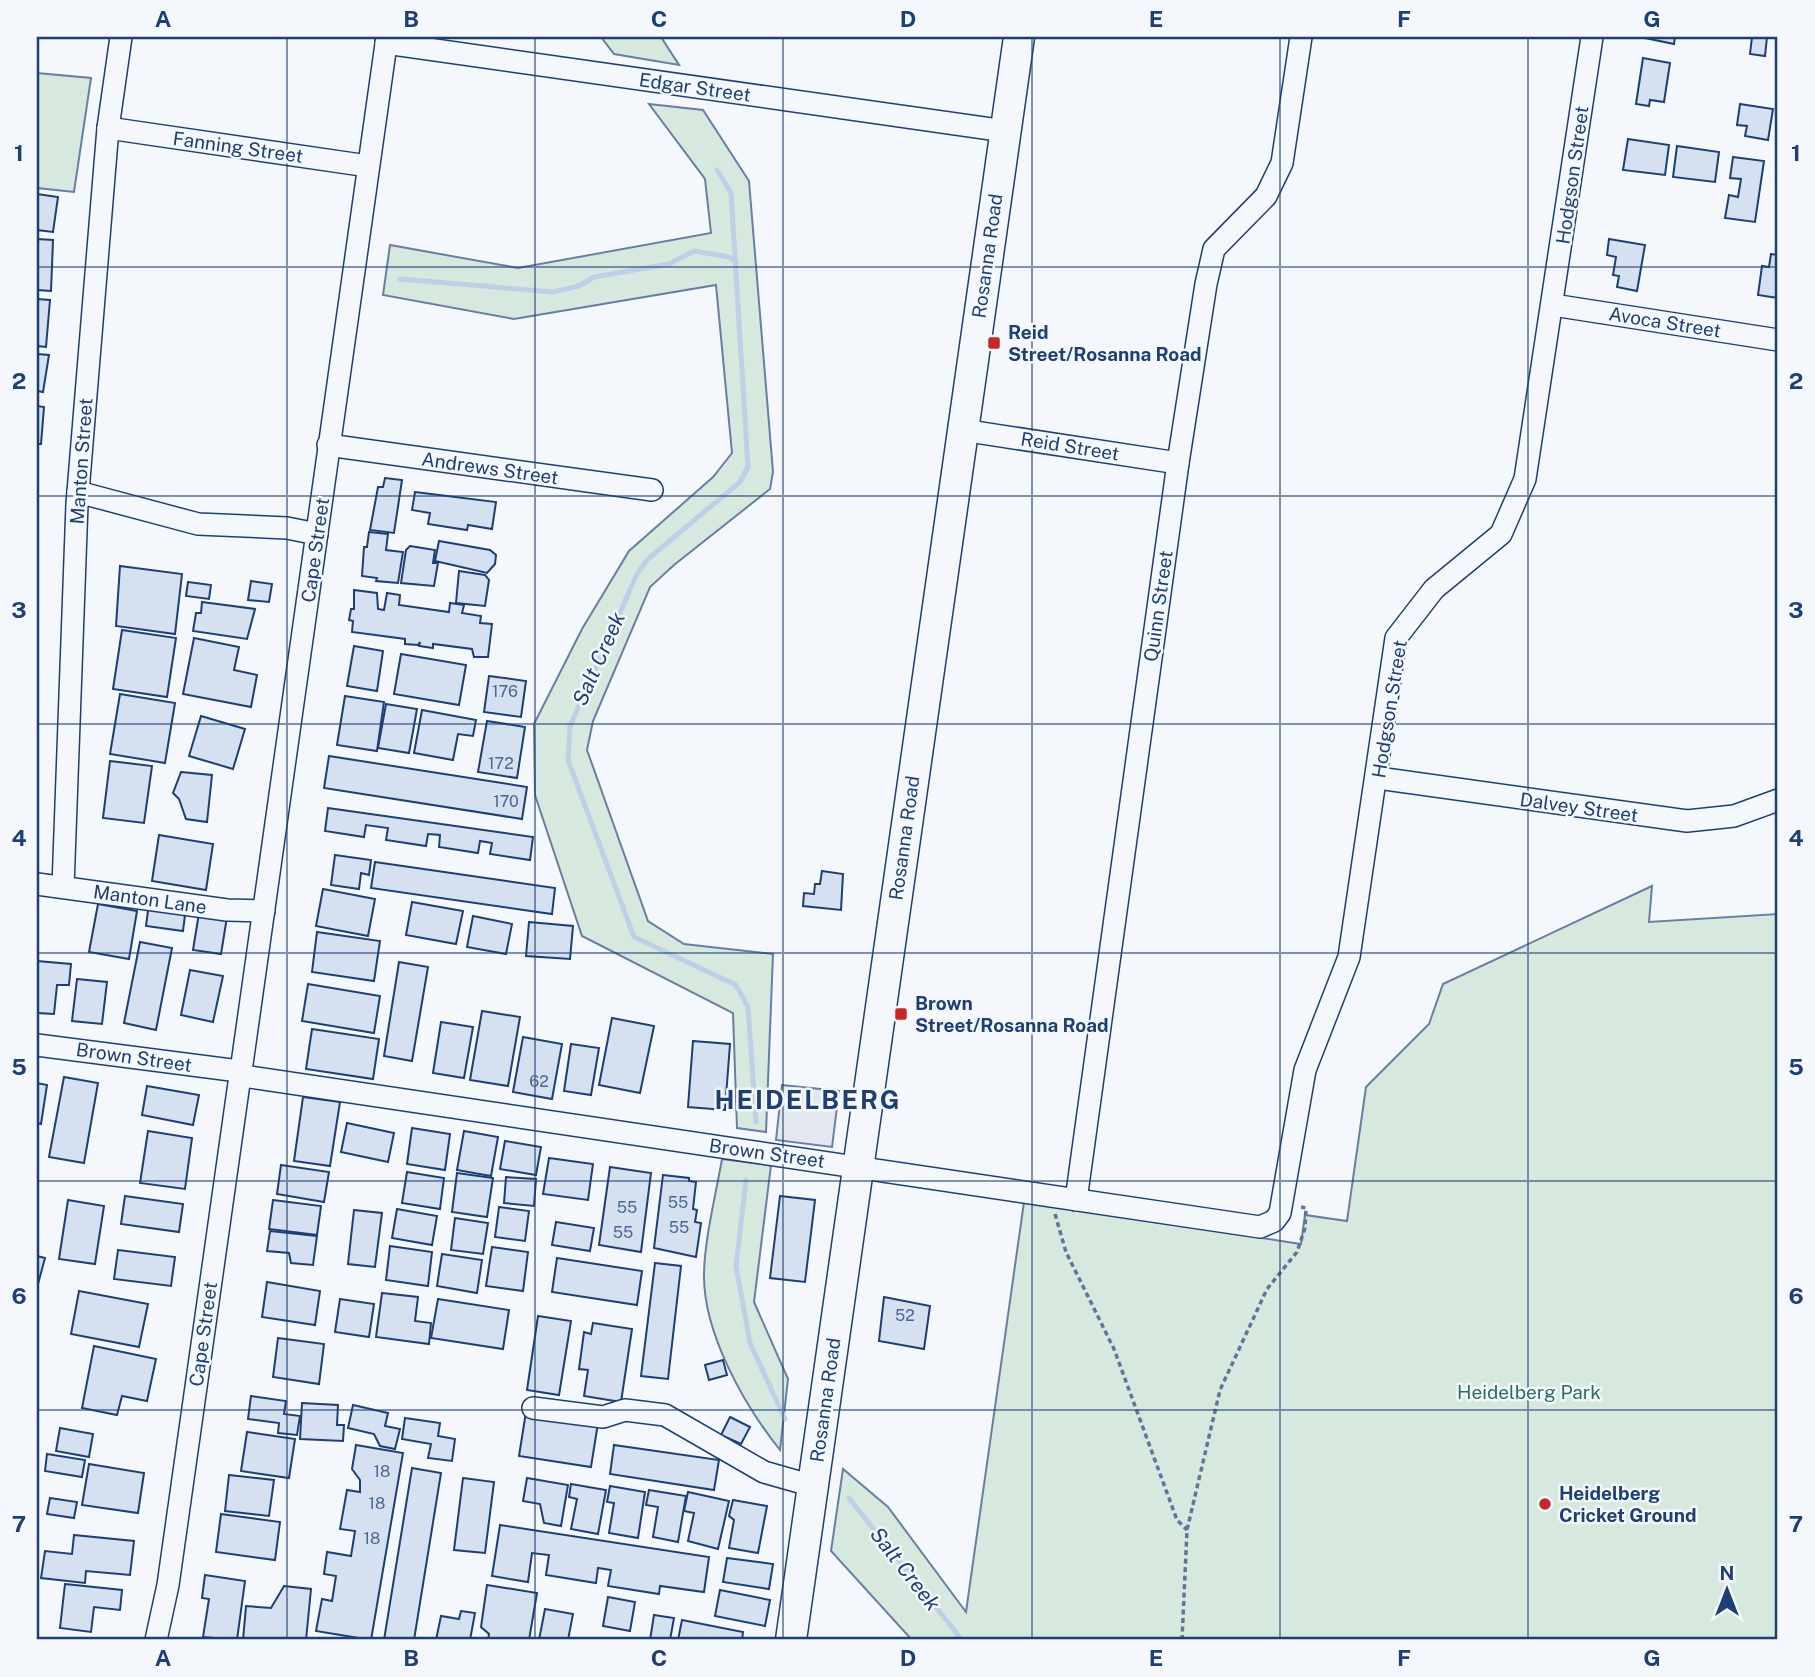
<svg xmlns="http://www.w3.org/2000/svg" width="1815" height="1677" font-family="'Public Sans',sans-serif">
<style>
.green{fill:#d7e8df;stroke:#687fa3;stroke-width:2}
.parking{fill:#e3e8f0;stroke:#687fa3;stroke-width:2}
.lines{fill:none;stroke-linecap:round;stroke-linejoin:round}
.stream{stroke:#bed0e5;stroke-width:5}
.building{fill:#d5e0f0;stroke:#1d3f73;stroke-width:2}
.minor-casing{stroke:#1d3f73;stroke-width:24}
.highway-casing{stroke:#1d3f73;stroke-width:33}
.path{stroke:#5e769c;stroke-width:3.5;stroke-dasharray:5 3.5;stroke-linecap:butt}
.minor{stroke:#f4f7fb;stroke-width:21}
.highway{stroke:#f4f7fb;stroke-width:30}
.grid{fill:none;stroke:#1d3f73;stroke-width:2;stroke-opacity:0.55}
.poi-dot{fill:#c62828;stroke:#f4f7fb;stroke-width:2.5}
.labels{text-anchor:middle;stroke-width:5;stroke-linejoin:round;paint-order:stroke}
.number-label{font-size:16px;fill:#4b6792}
.street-label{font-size:19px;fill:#1d3f73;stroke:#f4f7fb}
.poi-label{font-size:19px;font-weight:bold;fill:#1d3f73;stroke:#f4f7fb;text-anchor:start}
.park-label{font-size:19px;fill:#2c6c60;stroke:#f4f7fb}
.water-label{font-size:21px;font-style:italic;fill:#1d3f73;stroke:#f4f7fb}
.district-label{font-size:26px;font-weight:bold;letter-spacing:2px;fill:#1d3f73;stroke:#f4f7fb}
.neatline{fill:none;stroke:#1d3f73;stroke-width:2.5}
.grid-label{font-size:23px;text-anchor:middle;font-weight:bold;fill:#1d3f73}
</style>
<rect width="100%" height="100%" fill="#f4f7fb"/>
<g class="green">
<polygon points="601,37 661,37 679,65 614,54"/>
<polygon points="37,73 91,78 74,192 37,188"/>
<polygon points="649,104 703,110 749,181 773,472 770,489 674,565 650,587 593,721 587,750 648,921 684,944 773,954 766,1132 737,1128 733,1013 582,936 535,795 534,724 582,629 629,551 713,477 732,453 716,285 514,319 383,295 390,245 518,268 711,233 705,179"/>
<polygon points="1652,886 1649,922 1778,914 1778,1640 912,1640 831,1551 843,1469 888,1507 966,1612 1024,1202 1301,1244 1305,1215 1347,1221 1366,1087 1429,1024 1443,984"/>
<path d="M722,1159L771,1165L754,1302L788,1379L780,1450C744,1405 704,1334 704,1276C704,1241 716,1194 722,1159Z"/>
</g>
<polygon class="parking" points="782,1085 839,1091 832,1147 776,1140"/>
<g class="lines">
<g class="stream">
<polyline points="717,170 731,193 748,467 740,482 648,559 637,574 570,726 568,760 634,937 736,985 748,1007 756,1122"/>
<polyline points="400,279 553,292 579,286 594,277 669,264 694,251 729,257 736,262"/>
<polyline points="746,1180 736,1266 750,1343 785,1419"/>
<polyline points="849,1498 962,1640"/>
</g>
</g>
<g class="building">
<polygon points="1640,37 1675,37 1674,44"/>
<polygon points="1752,37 1767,37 1765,56 1750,54"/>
<polygon points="1643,58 1670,63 1664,102 1650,100 1649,106 1636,104"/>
<polygon points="1740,104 1773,109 1768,140 1745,136 1747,126 1737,125"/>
<polygon points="1628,139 1669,145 1665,175 1623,170"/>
<polygon points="1677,146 1719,152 1715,182 1673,177"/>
<polygon points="1733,157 1764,161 1755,222 1725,218 1729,195 1738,197 1741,179 1730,178"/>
<polygon points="37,194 58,197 53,232 37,230"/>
<polygon points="37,239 53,240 51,291 37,290"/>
<polygon points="1609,239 1645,245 1637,291 1617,287 1619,276 1613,275 1616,257 1607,255"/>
<polygon points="1771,254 1778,255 1778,298 1758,295 1762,266 1769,267"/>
<polygon points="37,299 50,300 46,347 37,346"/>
<polygon points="37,354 49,355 43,392 37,391"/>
<polygon points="37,406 44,407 41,444 37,444"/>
<polygon points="385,478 402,480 394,533 370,530 378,487 383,487"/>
<polygon points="415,492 496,502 492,529 468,525 467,530 428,524 430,513 412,510"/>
<polygon points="369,532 388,534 386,550 403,552 398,583 376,581 377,578 362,576 364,547 367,547"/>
<polygon points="439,541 490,550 496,555 495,564 487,573 435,561"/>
<polygon points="410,546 435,550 433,563 438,563 434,586 401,583 406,550"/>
<polygon points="120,566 182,574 175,634 116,626"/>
<polygon points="459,571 485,575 489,580 485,606 456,603"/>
<polygon points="251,581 272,584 269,602 248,600"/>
<polygon points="188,582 211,585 209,599 186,596"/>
<polygon points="354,590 377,593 378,609 384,610 387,593 400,595 399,605 449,612 450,603 464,605 462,613 481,616 480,623 492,624 488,657 474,657 472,649 433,644 433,648 419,646 420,642 418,645 405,644 405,639 352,632 353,621 349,620 351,609 354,609"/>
<polygon points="202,602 255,609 247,639 193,631 196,613 201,613"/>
<polygon points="122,630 176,638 167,697 113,689"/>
<polygon points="194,638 239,647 234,670 257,675 251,707 183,694"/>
<polygon points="354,646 383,651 377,691 347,686"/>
<polygon points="401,654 466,665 459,705 394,694"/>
<polygon points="489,676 526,681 521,717 484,712"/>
<polygon points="120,694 175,703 165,763 110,754"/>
<polygon points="345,696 384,702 377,751 337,745"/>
<polygon points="386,704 417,709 409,753 378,748"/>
<polygon points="422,710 476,720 473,736 458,734 453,760 414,753"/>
<polygon points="201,716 245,729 233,769 189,756"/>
<polygon points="487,721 525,727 517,778 478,772"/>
<polygon points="329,756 527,787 522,819 324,788"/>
<polygon points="110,761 152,766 144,823 103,818"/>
<polygon points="181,772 212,775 207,822 186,819 179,799 173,793"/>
<polygon points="328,808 533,837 530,860 490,854 492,843 480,841 478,853 439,847 440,835 428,834 426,846 386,840 388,828 366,825 364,837 325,831"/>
<polygon points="159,835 213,844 206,890 152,881"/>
<polygon points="335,855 371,860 369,875 361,873 359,889 331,885"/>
<polygon points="375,862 555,888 552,914 371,888"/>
<polygon points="822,871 843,874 841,910 803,906 804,893 814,894 815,884 820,884"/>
<polygon points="323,889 375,899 368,936 316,926"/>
<polygon points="412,902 463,911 456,944 406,935"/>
<polygon points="149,903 186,907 183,931 146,926"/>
<polygon points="98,904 137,911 129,959 89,952"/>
<polygon points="199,913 227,917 221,954 193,950"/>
<polygon points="473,916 512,924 506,954 467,947"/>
<polygon points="529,922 573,926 570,959 526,956"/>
<polygon points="317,932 380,941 374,981 312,972"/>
<polygon points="140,942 172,948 156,1030 124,1023"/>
<polygon points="37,961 71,964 69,985 57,985 54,1014 37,1013"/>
<polygon points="399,962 428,967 412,1061 384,1056"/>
<polygon points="190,970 223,976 213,1022 181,1015"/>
<polygon points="77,979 107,982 102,1024 72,1021"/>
<polygon points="308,984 380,996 374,1033 302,1021"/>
<polygon points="482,1011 520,1017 508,1086 470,1080"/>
<polygon points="612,1018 654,1026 640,1093 599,1085"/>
<polygon points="441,1022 473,1027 464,1078 433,1073"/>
<polygon points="312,1029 379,1039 373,1079 306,1069"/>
<polygon points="523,1037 562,1044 552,1099 513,1092"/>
<polygon points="693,1041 730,1044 725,1110 688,1107"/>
<polygon points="571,1044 599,1048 591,1095 564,1091"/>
<polygon points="64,1077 98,1083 84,1163 49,1157"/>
<polygon points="37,1083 47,1085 41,1124 37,1123"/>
<polygon points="147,1086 199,1095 193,1125 142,1115"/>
<polygon points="303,1097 340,1102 330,1166 294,1161"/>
<polygon points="347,1123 394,1133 388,1162 341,1152"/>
<polygon points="412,1128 450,1134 445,1170 407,1164"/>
<polygon points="148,1131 192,1138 185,1189 140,1183"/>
<polygon points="464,1131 498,1137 491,1176 457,1170"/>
<polygon points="505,1141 541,1147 536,1175 500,1169"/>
<polygon points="549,1158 593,1164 588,1200 543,1194"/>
<polygon points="281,1165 329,1172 324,1202 277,1194"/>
<polygon points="610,1167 651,1173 641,1252 599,1245"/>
<polygon points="407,1172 444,1178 440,1209 402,1203"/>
<polygon points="457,1173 493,1178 487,1217 452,1212"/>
<polygon points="663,1175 689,1178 689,1181 696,1182 693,1209 697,1210 695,1222 701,1223 696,1257 654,1248"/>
<polygon points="506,1177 536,1179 534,1206 504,1203"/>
<polygon points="125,1196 183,1204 179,1232 121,1224"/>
<polygon points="780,1196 815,1200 805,1282 770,1278"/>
<polygon points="68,1200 104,1206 95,1264 59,1259"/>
<polygon points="273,1200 321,1206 317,1235 269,1229"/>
<polygon points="499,1207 529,1211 525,1241 495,1237"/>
<polygon points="397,1209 437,1216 432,1245 392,1238"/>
<polygon points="354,1210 382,1213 375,1267 348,1264"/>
<polygon points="455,1218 488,1223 483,1254 451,1250"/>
<polygon points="556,1222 594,1228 590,1251 552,1245"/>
<polygon points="270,1231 317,1236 313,1265 291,1263 289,1253 267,1251"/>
<polygon points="390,1246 432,1252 428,1286 386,1280"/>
<polygon points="492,1247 528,1252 523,1291 486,1286"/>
<polygon points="118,1250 175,1257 171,1286 114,1279"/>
<polygon points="442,1254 482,1260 477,1293 437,1286"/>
<polygon points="37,1256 45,1258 38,1284 37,1284"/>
<polygon points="557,1258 642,1271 637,1305 552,1292"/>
<polygon points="655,1263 681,1266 668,1379 641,1376"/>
<polygon points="267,1282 320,1291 315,1325 262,1317"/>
<polygon points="79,1291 148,1304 139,1347 71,1334"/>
<polygon points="382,1293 418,1297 415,1321 431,1323 429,1344 376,1337"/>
<polygon points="884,1297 930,1306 924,1349 879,1341"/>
<polygon points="340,1299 374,1304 369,1337 335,1332"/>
<polygon points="438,1299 509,1310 503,1349 431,1338"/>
<polygon points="538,1316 571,1321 559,1395 527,1390"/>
<polygon points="593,1323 632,1329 621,1402 584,1396 588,1370 579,1369 584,1332 591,1334"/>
<polygon points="278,1338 324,1344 319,1384 273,1377"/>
<polygon points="94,1346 156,1359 147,1401 122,1396 117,1415 82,1408"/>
<polygon points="723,1360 727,1375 709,1380 705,1365"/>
<polygon points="251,1396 286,1401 284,1414 300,1416 297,1435 278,1433 279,1423 248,1419"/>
<polygon points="302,1403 338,1405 337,1425 344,1425 343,1441 300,1439"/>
<polygon points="353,1405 388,1413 385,1426 400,1429 395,1449 380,1446 374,1434 348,1428"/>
<polygon points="526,1412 598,1423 591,1467 519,1456"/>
<polygon points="730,1417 750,1427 741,1444 721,1435"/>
<polygon points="405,1418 440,1423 438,1436 455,1439 452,1461 428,1458 431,1444 402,1439"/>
<polygon points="60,1428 93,1434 89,1457 56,1451"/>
<polygon points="247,1432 295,1439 289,1478 241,1471"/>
<polygon points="356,1445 403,1453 371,1640 316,1631 322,1599 332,1601 336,1576 324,1574 327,1552 351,1556 355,1531 340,1529 347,1490 360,1492 360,1480 352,1469"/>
<polygon points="614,1445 719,1460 714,1490 610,1474"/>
<polygon points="47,1454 85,1460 82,1477 45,1471"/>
<polygon points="89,1464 144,1473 138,1513 82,1505"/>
<polygon points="412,1468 441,1473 414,1640 384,1640"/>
<polygon points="229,1475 274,1480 269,1516 225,1511"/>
<polygon points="463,1478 494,1482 485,1553 454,1550"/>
<polygon points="527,1478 568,1485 561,1526 544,1523 540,1504 523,1501"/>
<polygon points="571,1484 606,1490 598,1534 571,1529 577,1499 569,1497"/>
<polygon points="610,1486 645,1492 638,1538 609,1533 614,1503 607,1502"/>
<polygon points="649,1490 686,1496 678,1542 653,1537 658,1507 646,1505"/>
<polygon points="688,1492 729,1501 718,1549 688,1541 694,1513 684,1511"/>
<polygon points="50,1498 77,1502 74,1518 47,1514"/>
<polygon points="733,1500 767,1506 758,1553 729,1548 734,1520 729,1516"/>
<polygon points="221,1514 280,1522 275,1560 216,1552"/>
<polygon points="500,1525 709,1557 704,1592 660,1586 659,1594 608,1586 611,1570 598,1568 596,1583 546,1575 549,1555 532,1553 528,1582 492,1576"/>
<polygon points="74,1535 134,1541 130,1575 86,1571 85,1583 41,1578 45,1551 72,1554"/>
<polygon points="727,1558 773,1564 769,1589 723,1582"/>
<polygon points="205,1575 245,1581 237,1640 203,1637 209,1599 202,1598"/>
<polygon points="65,1584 122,1590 120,1610 94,1607 91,1632 60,1628"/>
<polygon points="487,1585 537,1593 529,1640 488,1640 489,1634 481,1627"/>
<polygon points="284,1586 311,1589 306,1640 243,1640 246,1606 271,1608"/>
<polygon points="720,1590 770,1600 765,1626 715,1616"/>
<polygon points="608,1597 635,1602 630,1631 603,1626"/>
<polygon points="545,1609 573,1614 568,1640 539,1640"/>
<polygon points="461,1611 475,1613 470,1640 436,1640 441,1616 459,1619"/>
<polygon points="654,1615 674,1618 670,1640 650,1640"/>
<polygon points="682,1620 743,1632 742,1640 678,1640"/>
</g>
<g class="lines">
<g class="minor-casing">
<g id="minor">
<polyline points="386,43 1005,131"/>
<polyline points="108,128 368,166"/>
<polyline points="1553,305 1778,340"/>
<polyline points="962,430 1178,463"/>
<polyline points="328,445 652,490"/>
<polyline points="78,492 198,524 287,528 317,534"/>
<polyline points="1378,778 1687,821 1734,816 1778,800"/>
<polyline points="37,884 227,910 264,911"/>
<polyline points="63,887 77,504 108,128 121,37"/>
<polyline points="37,1045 231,1070"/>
<polyline points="242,1064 387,37"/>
<polyline points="250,1077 1260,1227 1274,1221 1280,1213 1305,1070 1349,957 1396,638 1434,589 1501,534 1525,479 1592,37"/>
<polyline points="1076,1200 1178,463 1206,284 1214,249 1266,196 1282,163 1301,37"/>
<polyline points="533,1408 603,1417 625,1410 665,1415 764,1472 813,1486"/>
<polyline points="156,1640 168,1585 239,1083"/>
</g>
</g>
<g class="highway-casing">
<polyline id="highway" points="791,1640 1019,37"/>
</g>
<g class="path">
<polyline points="1055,1214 1066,1252 1114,1349 1177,1520 1187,1530"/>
<polyline points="1182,1640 1187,1530 1220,1390 1267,1289 1297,1252 1305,1228 1306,1208 1301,1207"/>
</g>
<use href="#minor" class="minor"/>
<use href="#highway" class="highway"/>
</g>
<path class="grid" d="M287,37V1640M535,37V1640M783,37V1640M1032,37V1640M1280,37V1640M1528,37V1640M37,267H1778M37,496H1778M37,724H1778M37,953H1778M37,1181H1778M37,1410H1778"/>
<g class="poi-dot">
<rect x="987" y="336" width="14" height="14" rx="3.5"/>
<rect x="894" y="1007" width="14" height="14" rx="3.5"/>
<circle cx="1545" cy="1504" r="7"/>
</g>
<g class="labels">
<g class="number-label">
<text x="505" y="697">176</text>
<text x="501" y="769">172</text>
<text x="506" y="807">170</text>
<text x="539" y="1087">62</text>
<text x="678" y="1208">55</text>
<text x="627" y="1213">55</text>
<text x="679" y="1233">55</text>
<text x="623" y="1238">55</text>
<text x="905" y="1321">52</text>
<text x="382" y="1477">18</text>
<text x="377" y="1509">18</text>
<text x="372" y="1544">18</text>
</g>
<g class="street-label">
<text transform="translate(695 87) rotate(8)" y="7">Edgar Street</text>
<text transform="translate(238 147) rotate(8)" y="7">Fanning Street</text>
<text transform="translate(1572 175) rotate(-82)" y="7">Hodgson Street</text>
<text transform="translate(987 256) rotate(-82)" y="7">Rosanna Road</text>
<text transform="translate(1665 322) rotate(9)" y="7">Avoca Street</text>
<text transform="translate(1070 446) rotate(9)" y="7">Reid Street</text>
<text transform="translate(81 461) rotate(-86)" y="7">Manton Street</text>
<text transform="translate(490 468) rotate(8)" y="7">Andrews Street</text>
<text transform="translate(315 550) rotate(-82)" y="7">Cape Street</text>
<text transform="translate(1158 606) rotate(-82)" y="7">Quinn Street</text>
<text transform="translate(1389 709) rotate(-81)" y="7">Hodgson Street</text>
<text transform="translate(1579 807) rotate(8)" y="7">Dalvey Street</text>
<text transform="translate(904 838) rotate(-82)" y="7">Rosanna Road</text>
<text transform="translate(150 899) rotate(8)" y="7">Manton Lane</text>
<text transform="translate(134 1057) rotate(8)" y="7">Brown Street</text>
<text transform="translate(767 1153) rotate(8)" y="7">Brown Street</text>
<text transform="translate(203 1334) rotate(-82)" y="7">Cape Street</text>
<text transform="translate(825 1400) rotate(-82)" y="7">Rosanna Road</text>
</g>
<g class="poi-label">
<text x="1008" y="339">Reid<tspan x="1008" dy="22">Street/Rosanna Road</tspan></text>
<text x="915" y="1010">Brown<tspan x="915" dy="22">Street/Rosanna Road</tspan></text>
<text x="1559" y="1500">Heidelberg<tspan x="1559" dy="22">Cricket Ground</tspan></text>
</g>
<g class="park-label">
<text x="1529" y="1399">Heidelberg Park</text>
</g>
<g class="water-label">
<text transform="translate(599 659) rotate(-66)" y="7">Salt Creek</text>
<text transform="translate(905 1569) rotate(52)" y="7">Salt Creek</text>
</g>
<g class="district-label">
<text x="808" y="1109">HEIDELBERG</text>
</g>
</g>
<rect width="1815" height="1677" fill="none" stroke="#f4f7fb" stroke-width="77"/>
<g transform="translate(1727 1590)" stroke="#f4f7fb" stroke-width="5" paint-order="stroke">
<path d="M0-5L12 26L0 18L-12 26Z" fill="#1d3f73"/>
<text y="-10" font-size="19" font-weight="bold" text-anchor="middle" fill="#1d3f73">N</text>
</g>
<rect x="38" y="38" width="1738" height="1600" class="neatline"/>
<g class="grid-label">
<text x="163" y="27">A</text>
<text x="411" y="27">B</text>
<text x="659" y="27">C</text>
<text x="908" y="27">D</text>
<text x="1156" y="27">E</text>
<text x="1404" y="27">F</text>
<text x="1652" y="27">G</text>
<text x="19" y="161">1</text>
<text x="1796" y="161">1</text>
<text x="19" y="389">2</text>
<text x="1796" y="389">2</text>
<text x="19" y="618">3</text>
<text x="1796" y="618">3</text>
<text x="19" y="846">4</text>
<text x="1796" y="846">4</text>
<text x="19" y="1075">5</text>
<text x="1796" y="1075">5</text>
<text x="19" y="1304">6</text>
<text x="1796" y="1304">6</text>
<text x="19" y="1532">7</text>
<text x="1796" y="1532">7</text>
<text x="163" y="1666">A</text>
<text x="411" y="1666">B</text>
<text x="659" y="1666">C</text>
<text x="908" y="1666">D</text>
<text x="1156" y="1666">E</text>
<text x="1404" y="1666">F</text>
<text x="1652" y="1666">G</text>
</g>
</svg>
